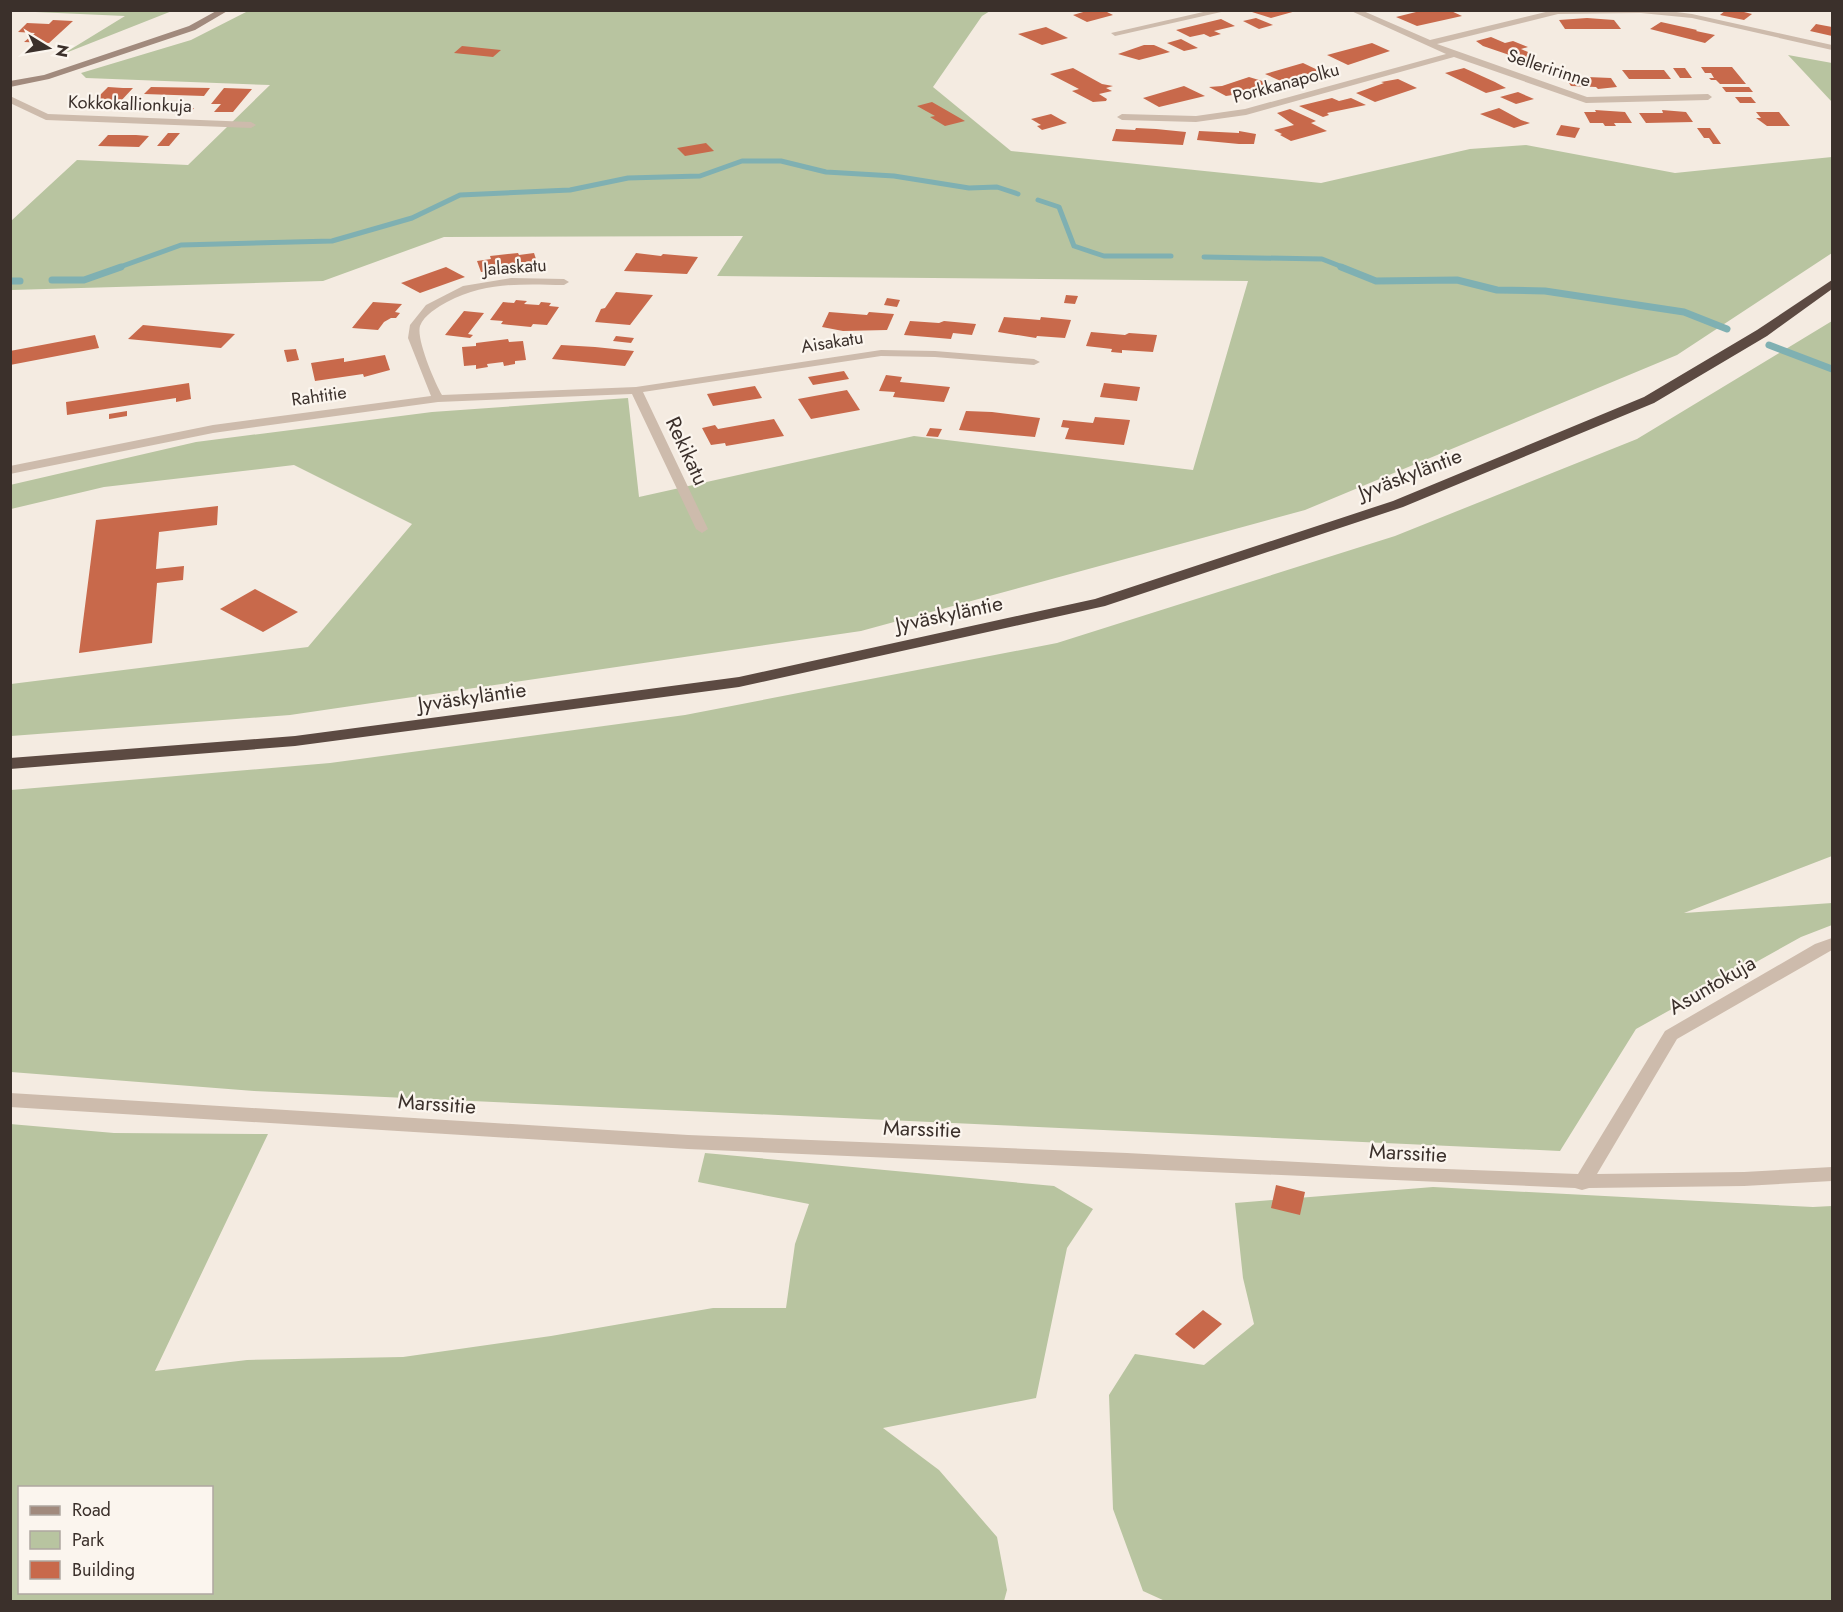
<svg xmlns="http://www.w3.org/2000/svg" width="1843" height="1612" font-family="Jost,sans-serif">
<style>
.green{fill:#b8c4a0;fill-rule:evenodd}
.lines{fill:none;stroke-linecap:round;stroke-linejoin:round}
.stream-far1{stroke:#7fb0b2;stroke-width:5}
.stream{stroke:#7fb0b2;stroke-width:7}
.building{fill:#c8694b}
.street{fill:#cdbbac;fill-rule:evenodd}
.secondary{fill:#a18a7d;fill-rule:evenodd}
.highway{fill:#5c4a42;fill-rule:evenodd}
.labels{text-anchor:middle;stroke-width:4.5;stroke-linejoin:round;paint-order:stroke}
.far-street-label{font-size:18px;fill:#3b302b;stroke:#fbf5ee}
.street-label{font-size:21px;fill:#3b302b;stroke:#fbf5ee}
</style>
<rect width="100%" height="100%" fill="#f4ebe1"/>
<g class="green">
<polygon points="13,11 172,11 63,54 125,16"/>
<polygon points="248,11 990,11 982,16 933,87 1011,151 1321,183 1470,149 1526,145 1675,173 1832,157 1832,253 1677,355 1305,510 861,631 290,715 11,736 11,684 308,647 412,524 294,465 104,487 11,509 10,485 196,442 432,412 628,398 639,497 914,436 1193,470 1248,281 717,276 743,236 444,237 323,281 11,290 11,221 77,160 188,165 270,85 86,78 81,73 191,40"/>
<polygon points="1788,55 1832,63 1832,102"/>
<polygon points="1832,321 1832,856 1684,913 1832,903 1832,925 1801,937 1636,1029 1560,1151 254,1091 11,1072 11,790 330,763 685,715 1057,643 1395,536 1637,439"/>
<path d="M10,1124L114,1133L268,1134L155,1371L247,1360L403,1357L551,1336L713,1308H786L795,1244L809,1204L698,1182L705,1153L1054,1186L1093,1209L1067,1248L1036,1398L883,1428L939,1470L997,1537L1007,1590L1004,1601H11ZM20,1488H212V1592H20Z"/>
<polygon points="1433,1187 1813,1207 1832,1206 1832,1601 1165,1601 1143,1591 1113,1509 1109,1395 1135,1354 1204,1365 1254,1324 1243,1278 1235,1203"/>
</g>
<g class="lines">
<g class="stream-far1">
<polyline points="1038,200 1059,207 1074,246 1104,256 1171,256"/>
<polyline points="1204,257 1322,259 1345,268"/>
<polyline points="117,268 181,245 332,241 412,218 460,195 570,190 628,178 700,176 742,161 781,161 826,172 894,176 969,188 997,187 1018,194"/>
</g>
<g class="stream">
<polyline points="1341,267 1376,281 1457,280 1497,290 1545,291 1684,312 1727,329"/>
<polyline points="52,280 84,280 121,267"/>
<polyline points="10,281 20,281"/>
<polyline points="1769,345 1832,369"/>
</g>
</g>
<g class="building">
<polygon points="1090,10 1103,10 1113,15 1087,22 1073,15"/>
<polygon points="1257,10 1296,10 1296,11 1271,18 1252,12"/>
<polygon points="1424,10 1449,10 1462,16 1417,26 1396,17"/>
<polygon points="1726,10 1736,10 1752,14 1744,20 1720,15"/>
<polygon points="1256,18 1273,25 1259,29 1243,21"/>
<polygon points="1587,18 1614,20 1621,29 1565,29 1559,20"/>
<polygon points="1221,19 1235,26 1214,31 1221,34 1210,37 1204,34 1190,37 1176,30"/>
<polygon points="53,20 73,21 49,43 24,42 35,33 18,32 27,23 49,24"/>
<polygon points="1661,22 1697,30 1696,31 1715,35 1705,43 1650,29"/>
<polygon points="1816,24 1832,27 1832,36 1810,31"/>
<polygon points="1046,27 1068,38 1042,45 1018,34"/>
<polygon points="1491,37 1505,43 1513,41 1528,47 1521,49 1537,56 1524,60 1483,46 1476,41"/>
<polygon points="1181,39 1198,48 1184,51 1167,43"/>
<polygon points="1372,43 1390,51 1348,65 1327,55"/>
<polygon points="1144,45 1154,45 1170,52 1139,60 1118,54"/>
<polygon points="462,46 501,50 493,57 454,53"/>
<polygon points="1303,63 1322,72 1283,82 1265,74"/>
<polygon points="1701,67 1732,67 1746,84 1720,84 1716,80 1711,80 1709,78 1714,78 1711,73 1705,73"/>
<polygon points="1073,68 1102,84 1113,86 1106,88 1112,91 1099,94 1107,99 1106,101 1093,102 1072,91 1079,89 1050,74"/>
<polygon points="1464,68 1495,82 1506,88 1486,93 1445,73"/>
<polygon points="1673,68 1685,68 1692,78 1680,78"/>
<polygon points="1622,70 1664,70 1671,79 1629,79"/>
<polygon points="1564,76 1611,78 1617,87 1598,89 1596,87 1571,86"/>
<polygon points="1249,77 1272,84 1258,91 1226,96 1209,87 1222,86"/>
<polygon points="1398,79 1417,88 1375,102 1356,93 1384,83 1381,82"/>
<polygon points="1184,86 1205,96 1159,107 1143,98"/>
<polygon points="108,87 123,88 133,88 119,103 93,102"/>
<polygon points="151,87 210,88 204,96 144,94"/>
<polygon points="1722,87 1749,87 1753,92 1726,92"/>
<polygon points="224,88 252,89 233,112 214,112 221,104 211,104"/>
<polygon points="1518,92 1534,99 1516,104 1500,97"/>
<polygon points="1735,97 1751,97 1756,103 1740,103"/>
<polygon points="1332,98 1339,101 1351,98 1366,105 1327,113 1329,115 1323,117 1299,106"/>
<polygon points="932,102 965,121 945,126 930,117 935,116 917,106"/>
<polygon points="131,107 175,109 194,108 191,112 127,111"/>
<polygon points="1499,108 1521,120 1530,123 1514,128 1480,114"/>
<polygon points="1290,109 1316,121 1311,123 1327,131 1291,141 1280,135 1282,134 1274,130 1294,125 1277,113"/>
<polygon points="1595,110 1625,112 1632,123 1614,123 1616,126 1605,126 1603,123 1590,123 1584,112 1596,112"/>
<polygon points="1662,110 1686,112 1693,122 1646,123 1639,113 1663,113"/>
<polygon points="1756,112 1779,112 1790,126 1767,126 1756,118 1761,118"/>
<polygon points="1051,114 1067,123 1042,130 1037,126 1041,125 1031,119"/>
<polygon points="1561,125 1580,128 1575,138 1556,135"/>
<polygon points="1136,128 1156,129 1186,132 1183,145 1112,141 1116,129 1135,130"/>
<polygon points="1697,128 1710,128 1721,144 1713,144 1709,138 1704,138"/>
<polygon points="1199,131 1239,133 1239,131 1256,134 1254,144 1239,144 1197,140"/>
<polygon points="168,133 180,133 169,146 157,146"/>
<polygon points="108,135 136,135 149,136 139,147 98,146"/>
<polygon points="706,143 714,151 685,156 677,148"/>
<polygon points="518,253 519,255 534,253 538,265 481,272 477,261 491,259 490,256"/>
<polygon points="636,253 661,256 663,254 698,257 687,274 624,271"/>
<polygon points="446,267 465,277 420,293 401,283"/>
<polygon points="616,292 653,295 630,325 595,322 601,309 605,308"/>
<polygon points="1066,295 1078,296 1075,304 1064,303"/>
<polygon points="887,298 900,300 897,307 884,305"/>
<polygon points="516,300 527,301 524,304 539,305 541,302 551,303 549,306 559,307 547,325 533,324 531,327 501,324 503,321 490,320 503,302 514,303"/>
<polygon points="373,302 402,304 395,312 400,313 396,318 391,318 384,322 378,330 352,328"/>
<polygon points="464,311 484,313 468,334 473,335 470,338 445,335"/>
<polygon points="829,312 867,315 869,312 894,314 887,330 843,331 822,327"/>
<polygon points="1004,317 1040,320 1041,317 1071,320 1065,338 1037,336 1036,338 998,332"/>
<polygon points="910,321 939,323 944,321 976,324 972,335 953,333 951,339 904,335"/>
<polygon points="143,325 235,334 221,348 128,339"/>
<polygon points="1091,332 1125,335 1129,333 1157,335 1153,352 1122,350 1122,353 1111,352 1112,349 1086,346"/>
<polygon points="95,335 99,348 10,365 10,351"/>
<polygon points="616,336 634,338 631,343 613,341"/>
<polygon points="508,339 509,342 523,341 526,360 515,361 515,364 504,366 503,362 487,364 488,367 476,369 476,365 464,366 462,347 476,346 476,343"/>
<polygon points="561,345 595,347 634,351 625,366 552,359"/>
<polygon points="296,349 299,360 287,362 284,350"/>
<polygon points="385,355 390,370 364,377 363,374 315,381 311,363 344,358 344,362"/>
<polygon points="844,371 849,379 813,385 808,377"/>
<polygon points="886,375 902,377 900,382 950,387 944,402 893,397 895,392 879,391"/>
<polygon points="189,383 191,399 176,402 176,398 67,415 66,402"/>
<polygon points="1104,383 1140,387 1137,401 1100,397"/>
<polygon points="755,386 762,398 713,406 707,394"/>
<polygon points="847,390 860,410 811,419 798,399"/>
<polygon points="127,411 127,416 109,419 109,414"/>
<polygon points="966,411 992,412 1040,418 1035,437 959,430"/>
<polygon points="1095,417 1130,420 1124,445 1065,439 1069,428 1061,427 1063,420 1093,423"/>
<polygon points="774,419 784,436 726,446 725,443 711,445 702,428 715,425 718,429"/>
<polygon points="930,428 942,429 938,437 926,436"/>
<polygon points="218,506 217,525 159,532 156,569 184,566 183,580 157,583 152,643 79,653 96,520"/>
<polygon points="255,589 298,612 263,632 220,609"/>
<polygon points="1276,1185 1305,1192 1300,1215 1271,1208"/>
<polygon points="1203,1310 1222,1324 1194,1349 1175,1334"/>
</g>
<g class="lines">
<g class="street">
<polygon points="1212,10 1230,10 1115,36 1111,33"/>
<polygon points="1349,10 1361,10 1430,40 1554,10 1661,10 1692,14 1832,45 1832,50 1692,18 1641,13 1558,14 1437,44 1587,97 1708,94 1712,97 1708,100 1586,103 1454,57 1246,115 1196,122 1122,120 1117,117 1122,114 1196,116 1245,109 1446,54"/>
<polygon points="10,96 48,114 251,122 256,125 251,128 46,120 10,103"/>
<path d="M511,278L564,279L569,282L564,285C521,284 486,282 447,302C438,307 424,315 420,326C416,339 435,383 442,395L636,387L881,350L935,351L1034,359L1040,362L1034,365L935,357L881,356L643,392L708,529L702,533L696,529L632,394L438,402L213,433L10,474V466L213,425L431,396L408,338L410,325L426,305L463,286Z"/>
<polygon points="1832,938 1832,950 1677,1039 1597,1174 1744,1172 1832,1167 1832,1181 1744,1186 1589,1188 1582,1190 1575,1188 688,1149 10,1107 10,1093 688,1135 1127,1153 1392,1167 1578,1174 1665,1031 1815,944"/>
</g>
<polygon class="secondary" points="218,10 229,10 195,30 49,79 10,87 10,81 44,75 189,26"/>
<polygon class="highway" points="1832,280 1832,289 1767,336 1654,403 1403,507 1105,606 739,687 295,746 10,769 10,758 295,736 739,677 1095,599 1393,501 1644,397 1757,330"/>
</g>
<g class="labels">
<g class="far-street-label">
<text transform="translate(1549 68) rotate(18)" y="6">Selleririnne</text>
<text transform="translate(1286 83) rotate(-15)" y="6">Porkkanapolku</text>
<text transform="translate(130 104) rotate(2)" y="6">Kokkokallionkuja</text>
<text transform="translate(515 267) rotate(-4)" y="6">Jalaskatu</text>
<text transform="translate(832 342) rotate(-9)" y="6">Aisakatu</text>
<text transform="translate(319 396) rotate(-8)" y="6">Rahtitie</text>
</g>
<g class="street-label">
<text transform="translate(687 451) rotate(65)" y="7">Rekikatu</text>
<text transform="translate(1410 474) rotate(-21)" y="7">Jyväskyläntie</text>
<text transform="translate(949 614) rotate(-12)" y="7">Jyväskyläntie</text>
<text transform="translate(472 697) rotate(-8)" y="7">Jyväskyläntie</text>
<text transform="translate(1712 985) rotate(-30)" y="7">Asuntokuja</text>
<text transform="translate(437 1104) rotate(4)" y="7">Marssitie</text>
<text transform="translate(922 1129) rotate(2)" y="7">Marssitie</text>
<text transform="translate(1408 1153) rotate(3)" y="7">Marssitie</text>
</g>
</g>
<rect width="1843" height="1612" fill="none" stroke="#3b302b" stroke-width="24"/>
<rect x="18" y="1486" width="195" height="108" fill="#fbf5ee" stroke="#aea6a0" stroke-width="1.5"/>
<rect x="30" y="1506" width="30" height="9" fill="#a18a7d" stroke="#aea6a0" stroke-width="1.5"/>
<text x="72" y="1516" font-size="18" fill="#3b302b">Road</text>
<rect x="30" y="1531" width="30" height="18" fill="#b8c4a0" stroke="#aea6a0" stroke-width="1.5"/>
<text x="72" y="1546" font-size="18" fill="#3b302b">Park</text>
<rect x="30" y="1561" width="30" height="18" fill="#c8694b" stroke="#aea6a0" stroke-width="1.5"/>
<text x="72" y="1576" font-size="18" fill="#3b302b">Building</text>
<g transform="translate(48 48) rotate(101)" stroke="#fbf5ee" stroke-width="4.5" paint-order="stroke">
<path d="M0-4.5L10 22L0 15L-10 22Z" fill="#3b302b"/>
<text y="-9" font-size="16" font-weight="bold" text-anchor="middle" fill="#3b302b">N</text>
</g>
</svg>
